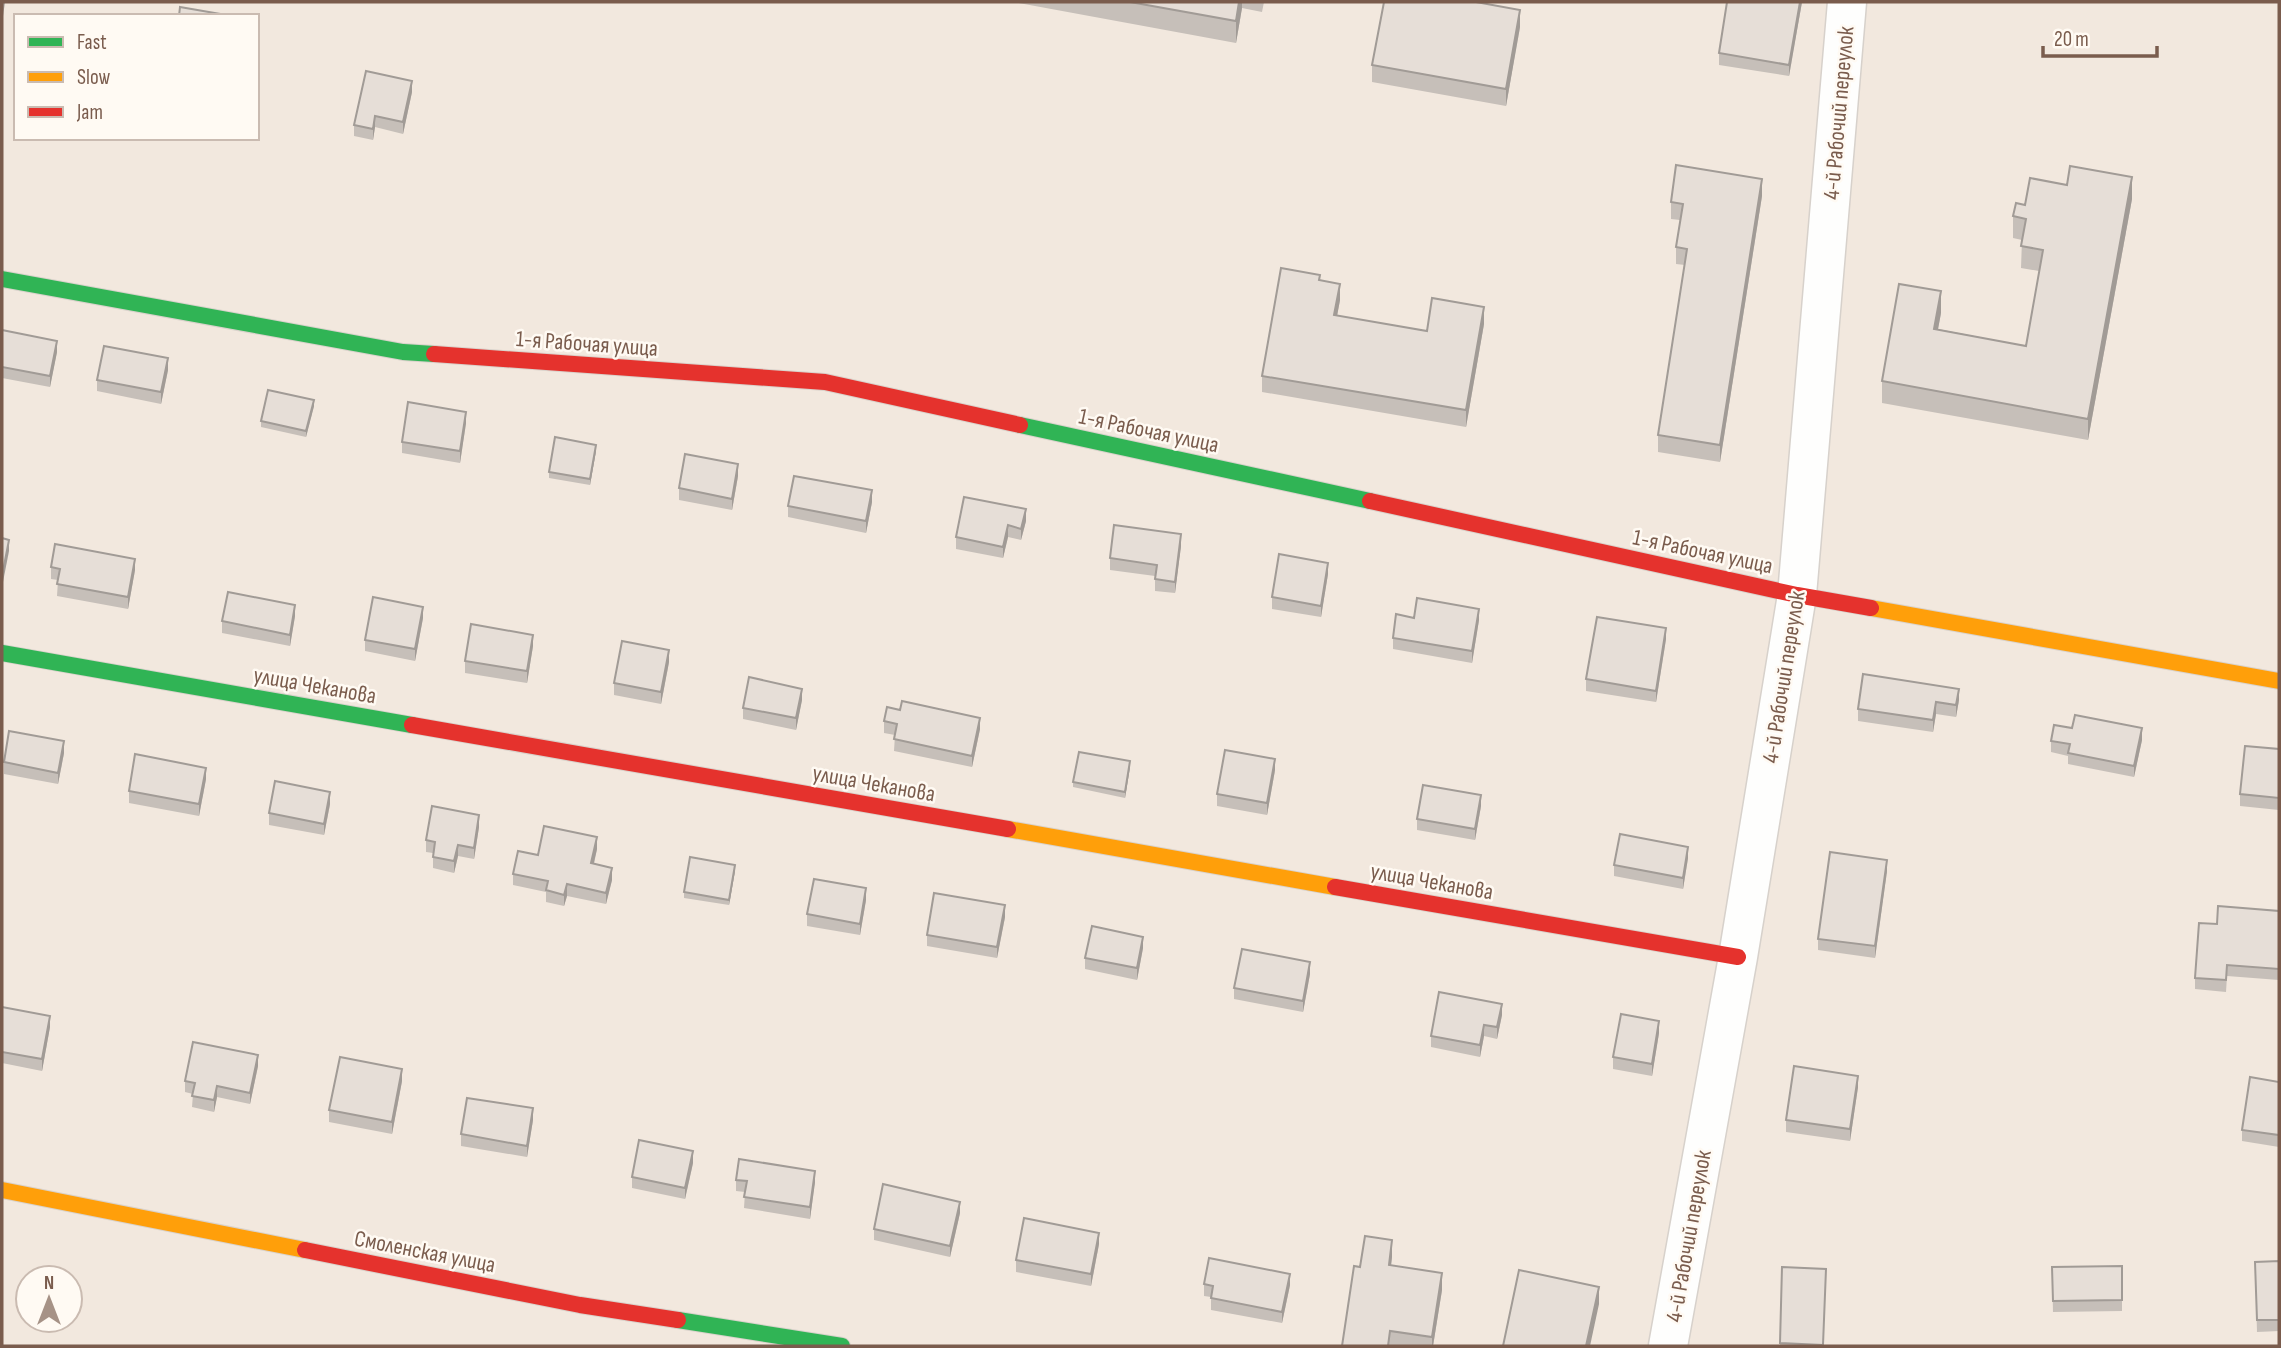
<svg xmlns="http://www.w3.org/2000/svg" width="2281" height="1348" font-family="'Sofia Sans Condensed',sans-serif">
<style>
.residential{fill:#f2e8de;fill-rule:evenodd}
.lines{fill:none;stroke-linecap:round;stroke-linejoin:round}
.street-casing{stroke:#d7d1cb;stroke-width:41}
.fast-casing{stroke:#d9d2cb;stroke-width:18}
.slow-casing{stroke:#d9d2cb;stroke-width:18}
.jam-casing{stroke:#d9d2cb;stroke-width:18}
.street{stroke:#fefefd;stroke-width:38}
.fast{stroke:#30b455;stroke-width:16}
.slow{stroke:#ff9f0a;stroke-width:16}
.jam{stroke:#e5322d;stroke-width:16}
.wall{fill:#c6bfb9}
.shaded-wall{fill:#a19b96}
.building{fill:#e6ded7;stroke:#a19b96;stroke-width:2}
.labels{text-anchor:middle;stroke-width:5;stroke-linejoin:round;paint-order:stroke}
.street-label{font-size:23px;fill:#7a5c4d;stroke:#fffaf3}
</style>
<rect width="100%" height="100%" fill="#f9f5f0"/>
<path class="residential" d="M2,2H2279V1346H2ZM16,16H257V138H16ZM28,1278H70V1320H28Z"/>
<g class="lines">
<g class="street-casing">
<polyline id="street" points="1668,1346 1738,957 1797,595 1847,2"/>
</g>
<g class="fast-casing">
<g id="fast">
<polyline points="2,279 403,352 434,354"/>
<polyline points="1020,425 1370,501"/>
<polyline points="2,653 412,725"/>
<polyline points="678,1320 842,1346"/>
</g>
</g>
<g class="slow-casing">
<g id="slow">
<polyline points="1871,608 2279,681"/>
<polyline points="1008,829 1335,887"/>
<polyline points="2,1190 305,1250"/>
</g>
</g>
<g class="jam-casing">
<g id="jam">
<polyline points="434,354 825,382 1020,425"/>
<polyline points="1370,501 1797,595 1871,608"/>
<polyline points="412,725 1008,829"/>
<polyline points="1335,887 1738,957"/>
<polyline points="305,1250 580,1305 678,1320"/>
</g>
</g>
<use href="#street" class="street"/>
<use href="#fast" class="fast"/>
<use href="#slow" class="slow"/>
<use href="#jam" class="jam"/>
</g>
<g class="wall">
<polygon points="1013,2 1264,2 1262,12 1242,8 1236,43"/>
<polygon points="1802,2 1789,76 1719,65 1719,53"/>
<polygon points="1520,27 1506,106 1372,82 1372,65"/>
<polygon points="412,92 403,134 375,127 373,140 354,136 354,125"/>
<polygon points="1762,196 1720,462 1658,452 1658,435 1685,265 1676,264 1676,247 1680,220 1671,219 1671,202"/>
<polygon points="2132,199 2088,440 1882,403 1882,381 1941,313 1938,329 2026,346 2039,271 2021,268 2022,240 2013,238 2013,216 2025,205"/>
<polygon points="1320,280 1340,300 1337,316 1427,331 1484,324 1466,427 1262,392 1262,376"/>
<polygon points="2,330 57,352 50,387 2,378"/>
<polygon points="168,370 161,404 97,391 97,380"/>
<polygon points="314,406 306,437 261,427 261,421"/>
<polygon points="466,423 460,463 402,453 402,442"/>
<polygon points="596,451 590,485 549,478 549,472"/>
<polygon points="738,476 732,510 679,500 679,488"/>
<polygon points="872,502 866,533 788,517 788,506"/>
<polygon points="1026,521 1021,540 1008,537 1003,558 956,549 956,537"/>
<polygon points="1181,546 1175,593 1155,591 1155,576 1110,570 1110,558"/>
<polygon points="51,567 135,570 128,609 57,596 58,580 51,579"/>
<polygon points="1328,574 1321,617 1272,609 1272,597"/>
<polygon points="295,616 290,646 222,633 222,621"/>
<polygon points="423,618 415,661 365,651 365,640"/>
<polygon points="1414,618 1479,620 1472,663 1393,649 1393,638"/>
<polygon points="1666,639 1656,702 1586,691 1586,679"/>
<polygon points="533,646 527,683 465,673 465,661"/>
<polygon points="669,662 661,704 614,695 614,683"/>
<polygon points="802,700 796,730 743,719 743,708"/>
<polygon points="1959,700 1956,717 1936,714 1933,732 1858,721 1858,709"/>
<polygon points="900,710 980,729 972,767 894,751 895,735 884,733 884,721"/>
<polygon points="2072,728 2142,740 2134,777 2068,764 2068,756 2051,752 2051,741"/>
<polygon points="2279,749 2279,810 2240,806 2240,794"/>
<polygon points="64,753 58,784 4,774 4,762"/>
<polygon points="1130,767 1125,798 1073,787 1073,782"/>
<polygon points="1275,770 1267,815 1217,806 1217,794"/>
<polygon points="206,779 199,816 129,803 129,791"/>
<polygon points="330,804 324,835 269,825 269,813"/>
<polygon points="1481,806 1475,840 1417,830 1417,819"/>
<polygon points="479,827 474,859 458,856 454,873 433,868 433,853 426,852 426,840"/>
<polygon points="597,849 594,864 612,880 606,904 567,896 564,906 546,902 546,892 513,885 513,874 538,855"/>
<polygon points="1688,858 1683,889 1614,876 1614,865"/>
<polygon points="735,871 729,905 684,898 684,892"/>
<polygon points="1887,871 1875,958 1818,950 1818,939"/>
<polygon points="866,900 860,935 807,926 807,914"/>
<polygon points="2279,911 2279,980 2227,976 2226,992 2195,989 2195,978 2217,924"/>
<polygon points="1005,917 997,958 927,946 927,935"/>
<polygon points="1143,948 1137,980 1085,969 1085,958"/>
<polygon points="1310,974 1303,1012 1234,999 1234,988"/>
<polygon points="2,1007 50,1027 42,1071 2,1063"/>
<polygon points="1502,1015 1497,1039 1484,1036 1480,1057 1431,1047 1431,1036"/>
<polygon points="1659,1033 1652,1076 1613,1069 1613,1057"/>
<polygon points="258,1066 250,1104 217,1097 214,1112 192,1107 193,1094 185,1092 185,1081"/>
<polygon points="402,1081 392,1134 329,1122 329,1110"/>
<polygon points="2279,1082 2279,1147 2242,1141 2242,1130"/>
<polygon points="1858,1087 1850,1141 1786,1132 1786,1120"/>
<polygon points="533,1120 527,1157 461,1146 461,1134"/>
<polygon points="693,1163 685,1199 632,1188 632,1177"/>
<polygon points="736,1180 815,1182 810,1219 744,1208 745,1192 736,1191"/>
<polygon points="960,1213 950,1257 874,1240 874,1229"/>
<polygon points="1099,1244 1091,1286 1016,1272 1016,1260"/>
<polygon points="1392,1257 1391,1266 1442,1290 1433,1346 1342,1346 1360,1267"/>
<polygon points="2279,1261 2279,1331 2257,1332 2255,1262"/>
<polygon points="2122,1266 2122,1311 2053,1312 2052,1267"/>
<polygon points="1782,1267 1823,1346 1780,1346"/>
<polygon points="1204,1284 1290,1285 1282,1323 1211,1310 1211,1297 1204,1296"/>
</g>
<g class="shaded-wall">
<polygon points="2,2 5,2 2,23"/>
<polygon points="1239,2 1242,2 1242,8 1236,43 1236,21"/>
<polygon points="1800,2 1802,2 1789,76 1789,65"/>
<polygon points="1520,10 1520,27 1506,106 1506,89"/>
<polygon points="412,81 412,92 403,134 403,122"/>
<polygon points="375,116 375,127 373,140 373,129"/>
<polygon points="2132,177 2132,199 2088,440 2088,419"/>
<polygon points="1762,179 1762,196 1720,462 1720,445"/>
<polygon points="1340,284 1340,300 1334,332 1334,315"/>
<polygon points="1941,291 1941,313 1934,350 1934,329"/>
<polygon points="1484,307 1484,324 1466,427 1466,410"/>
<polygon points="57,341 57,352 50,387 50,376"/>
<polygon points="168,358 168,370 161,404 161,392"/>
<polygon points="314,400 314,406 306,437 306,431"/>
<polygon points="466,412 466,423 460,463 460,451"/>
<polygon points="596,445 596,451 590,485 590,479"/>
<polygon points="738,464 738,476 732,510 732,499"/>
<polygon points="872,490 872,502 866,533 866,521"/>
<polygon points="1026,509 1026,521 1021,540 1021,529"/>
<polygon points="1008,525 1008,537 1003,558 1003,547"/>
<polygon points="1181,534 1181,546 1175,593 1175,582"/>
<polygon points="9,540 9,551 2,587 2,576"/>
<polygon points="135,559 135,570 128,609 128,597"/>
<polygon points="1328,563 1328,574 1321,617 1321,606"/>
<polygon points="295,605 295,616 290,646 290,635"/>
<polygon points="423,607 423,618 415,661 415,649"/>
<polygon points="1479,609 1479,620 1472,663 1472,651"/>
<polygon points="1666,628 1666,639 1656,702 1656,691"/>
<polygon points="533,635 533,646 527,683 527,671"/>
<polygon points="669,650 669,662 661,704 661,692"/>
<polygon points="802,689 802,700 796,730 796,718"/>
<polygon points="1959,689 1959,700 1956,717 1956,705"/>
<polygon points="1936,702 1936,714 1933,732 1933,720"/>
<polygon points="980,718 980,729 972,767 972,756"/>
<polygon points="2142,728 2142,740 2134,777 2134,766"/>
<polygon points="64,741 64,753 58,784 58,773"/>
<polygon points="1275,759 1275,770 1267,815 1267,803"/>
<polygon points="1130,761 1130,767 1125,798 1125,792"/>
<polygon points="206,768 206,779 199,816 199,804"/>
<polygon points="330,792 330,804 324,835 324,824"/>
<polygon points="1481,795 1481,806 1475,840 1475,829"/>
<polygon points="479,815 479,827 474,859 474,848"/>
<polygon points="597,837 597,849 591,875 591,863"/>
<polygon points="458,845 458,856 454,873 454,861"/>
<polygon points="1688,847 1688,858 1683,889 1683,878"/>
<polygon points="1887,860 1887,871 1875,958 1875,946"/>
<polygon points="735,865 735,871 729,905 729,900"/>
<polygon points="612,868 612,880 606,904 606,893"/>
<polygon points="567,884 567,896 564,906 564,895"/>
<polygon points="866,888 866,900 860,935 860,924"/>
<polygon points="1005,905 1005,917 997,958 997,947"/>
<polygon points="1143,937 1143,948 1137,980 1137,968"/>
<polygon points="1310,962 1310,974 1303,1012 1303,1001"/>
<polygon points="1502,1004 1502,1015 1497,1039 1497,1027"/>
<polygon points="50,1016 50,1027 42,1071 42,1059"/>
<polygon points="1659,1021 1659,1033 1652,1076 1652,1064"/>
<polygon points="1484,1025 1484,1036 1480,1057 1480,1045"/>
<polygon points="258,1055 258,1066 250,1104 250,1093"/>
<polygon points="402,1069 402,1081 392,1134 392,1122"/>
<polygon points="1858,1076 1858,1087 1850,1141 1850,1129"/>
<polygon points="217,1086 217,1097 214,1112 214,1100"/>
<polygon points="533,1108 533,1120 527,1157 527,1146"/>
<polygon points="693,1151 693,1163 685,1199 685,1188"/>
<polygon points="815,1171 815,1182 810,1219 810,1207"/>
<polygon points="960,1202 960,1213 950,1257 950,1246"/>
<polygon points="1099,1233 1099,1244 1091,1286 1091,1274"/>
<polygon points="1392,1240 1392,1257 1389,1282 1389,1265"/>
<polygon points="1442,1273 1442,1290 1433,1346 1432,1346 1432,1337"/>
<polygon points="1290,1274 1290,1285 1282,1323 1282,1312"/>
<polygon points="1599,1287 1599,1304 1590,1346 1586,1346"/>
</g>
<g class="building">
<polygon points="1130,2 1239,2 1236,21"/>
<polygon points="1384,2 1476,2 1520,10 1506,89 1372,65"/>
<polygon points="1727,2 1800,2 1789,65 1719,53"/>
<polygon points="180,7 232,16 179,16"/>
<polygon points="366,71 412,81 403,122 375,116 373,129 354,125"/>
<polygon points="1676,165 1762,179 1720,445 1658,435 1687,249 1676,247 1683,204 1671,202"/>
<polygon points="2070,166 2132,177 2088,419 1882,381 1899,284 1941,291 1934,329 2026,346 2043,250 2021,246 2026,219 2013,216 2016,203 2025,205 2030,178 2067,185"/>
<polygon points="1281,268 1320,275 1319,280 1340,284 1334,315 1427,331 1432,298 1484,307 1466,410 1262,376"/>
<polygon points="2,330 57,341 50,376 2,367"/>
<polygon points="104,346 168,358 161,392 97,380"/>
<polygon points="268,390 314,400 306,431 261,421"/>
<polygon points="408,402 466,412 460,451 402,442"/>
<polygon points="555,437 596,445 590,479 549,472"/>
<polygon points="685,454 738,464 732,499 679,488"/>
<polygon points="794,476 872,490 866,521 788,506"/>
<polygon points="964,497 1026,509 1021,529 1008,525 1003,547 956,537"/>
<polygon points="1114,525 1181,534 1175,582 1155,579 1157,565 1110,558"/>
<polygon points="2,538 9,540 2,576"/>
<polygon points="55,544 135,559 128,597 57,584 60,569 51,567"/>
<polygon points="1279,554 1328,563 1321,606 1272,597"/>
<polygon points="228,592 295,605 290,635 222,621"/>
<polygon points="373,597 423,607 415,649 365,640"/>
<polygon points="1417,598 1479,609 1472,651 1393,638 1396,614 1414,618"/>
<polygon points="1597,617 1666,628 1656,691 1586,679"/>
<polygon points="471,624 533,635 527,671 465,661"/>
<polygon points="622,641 669,650 661,692 614,683"/>
<polygon points="1863,674 1959,689 1956,705 1936,702 1933,720 1858,709"/>
<polygon points="749,677 802,689 796,718 743,708"/>
<polygon points="902,701 980,718 972,756 894,739 897,724 884,721 887,707 900,710"/>
<polygon points="2075,715 2142,728 2134,766 2068,753 2070,744 2051,741 2054,725 2072,728"/>
<polygon points="9,731 64,741 58,773 4,762"/>
<polygon points="2245,746 2279,749 2279,798 2240,794"/>
<polygon points="1225,750 1275,759 1267,803 1217,794"/>
<polygon points="1079,752 1130,761 1125,792 1073,782"/>
<polygon points="135,754 206,768 199,804 129,791"/>
<polygon points="275,781 330,792 324,824 269,813"/>
<polygon points="1423,785 1481,795 1475,829 1417,819"/>
<polygon points="432,806 479,815 474,848 458,845 454,861 433,857 435,842 426,840"/>
<polygon points="544,826 597,837 591,863 612,868 606,893 567,884 564,895 546,890 548,881 513,874 518,851 538,855"/>
<polygon points="1620,834 1688,847 1683,878 1614,865"/>
<polygon points="1830,852 1887,860 1875,946 1818,939"/>
<polygon points="690,857 735,865 729,900 684,892"/>
<polygon points="814,879 866,888 860,924 807,914"/>
<polygon points="934,893 1005,905 997,947 927,935"/>
<polygon points="2218,906 2279,911 2279,969 2227,965 2226,980 2195,978 2199,923 2217,924"/>
<polygon points="1092,926 1143,937 1137,968 1085,958"/>
<polygon points="1242,949 1310,962 1303,1001 1234,988"/>
<polygon points="1439,992 1502,1004 1497,1027 1484,1025 1480,1045 1431,1036"/>
<polygon points="2,1007 50,1016 42,1059 2,1052"/>
<polygon points="1621,1014 1659,1021 1652,1064 1613,1057"/>
<polygon points="193,1042 258,1055 250,1093 217,1086 214,1100 192,1096 195,1083 185,1081"/>
<polygon points="340,1057 402,1069 392,1122 329,1110"/>
<polygon points="1794,1066 1858,1076 1850,1129 1786,1120"/>
<polygon points="2250,1077 2279,1082 2279,1135 2242,1130"/>
<polygon points="467,1098 533,1108 527,1146 461,1134"/>
<polygon points="639,1140 693,1151 685,1188 632,1177"/>
<polygon points="739,1159 815,1171 810,1207 744,1197 747,1181 736,1180"/>
<polygon points="883,1184 960,1202 950,1246 874,1229"/>
<polygon points="1024,1218 1099,1233 1091,1274 1016,1260"/>
<polygon points="1365,1236 1392,1240 1389,1265 1442,1273 1432,1337 1390,1331 1388,1346 1342,1346 1354,1266 1360,1267"/>
<polygon points="1209,1258 1290,1274 1282,1312 1211,1298 1213,1286 1204,1284"/>
<polygon points="2279,1261 2279,1320 2257,1320 2255,1262"/>
<polygon points="2122,1266 2122,1300 2053,1301 2052,1267"/>
<polygon points="1782,1267 1826,1269 1823,1345 1780,1343"/>
<polygon points="1519,1270 1599,1287 1586,1346 1503,1346"/>
</g>
<g class="labels">
<g class="street-label">
<text transform="translate(1838 113) rotate(-85)" y="8">4-й Рабочий переулок</text>
<text transform="translate(587 343) rotate(4)" y="8">1-я Рабочая улица</text>
<text transform="translate(1149 430) rotate(12)" y="8">1-я Рабочая улица</text>
<text transform="translate(1703 551) rotate(12)" y="8">1-я Рабочая улица</text>
<text transform="translate(1783 677) rotate(-81)" y="8">4-й Рабочий переулок</text>
<text transform="translate(315 685) rotate(10)" y="8">улица Чеканова</text>
<text transform="translate(874 783) rotate(10)" y="8">улица Чеканова</text>
<text transform="translate(1432 881) rotate(10)" y="8">улица Чеканова</text>
<text transform="translate(1688 1236) rotate(-80)" y="8">4-й Рабочий переулок</text>
<text transform="translate(425 1251) rotate(11)" y="8">Смоленская улица</text>
</g>
</g>
<rect width="2281" height="1348" fill="none" stroke="#7a5c4d" stroke-width="7"/>
<rect x="14" y="14" width="245" height="126" fill="#fffaf3" stroke="#cabbb1" stroke-width="2"/>
<rect x="28" y="37" width="35" height="10" fill="#30b455" stroke="#cabbb1" stroke-width="2"/>
<text x="77" y="49" font-size="21" fill="#7a5c4d">Fast</text>
<rect x="28" y="72" width="35" height="10" fill="#ff9f0a" stroke="#cabbb1" stroke-width="2"/>
<text x="77" y="84" font-size="21" fill="#7a5c4d">Slow</text>
<rect x="28" y="107" width="35" height="10" fill="#e5322d" stroke="#cabbb1" stroke-width="2"/>
<text x="77" y="119" font-size="21" fill="#7a5c4d">Jam</text>
<g transform="translate(49 1299)"><circle r="33" fill="#fffaf3" stroke="#cabbb1" stroke-width="2"/>
<path d="M0-5L12 26L0 18L-12 26Z" fill="#a69286"/>
<text y="-10" font-size="19" font-weight="bold" text-anchor="middle" fill="#7a5c4d">N</text>
</g>
<path d="M2043 46v10h114v-10" fill="none" stroke="#7a5c4d" stroke-width="3.5"/>
<text x="2054" y="46" font-size="21" fill="#7a5c4d" stroke="#fffaf3" stroke-width="5" paint-order="stroke">20 m</text>
</svg>
